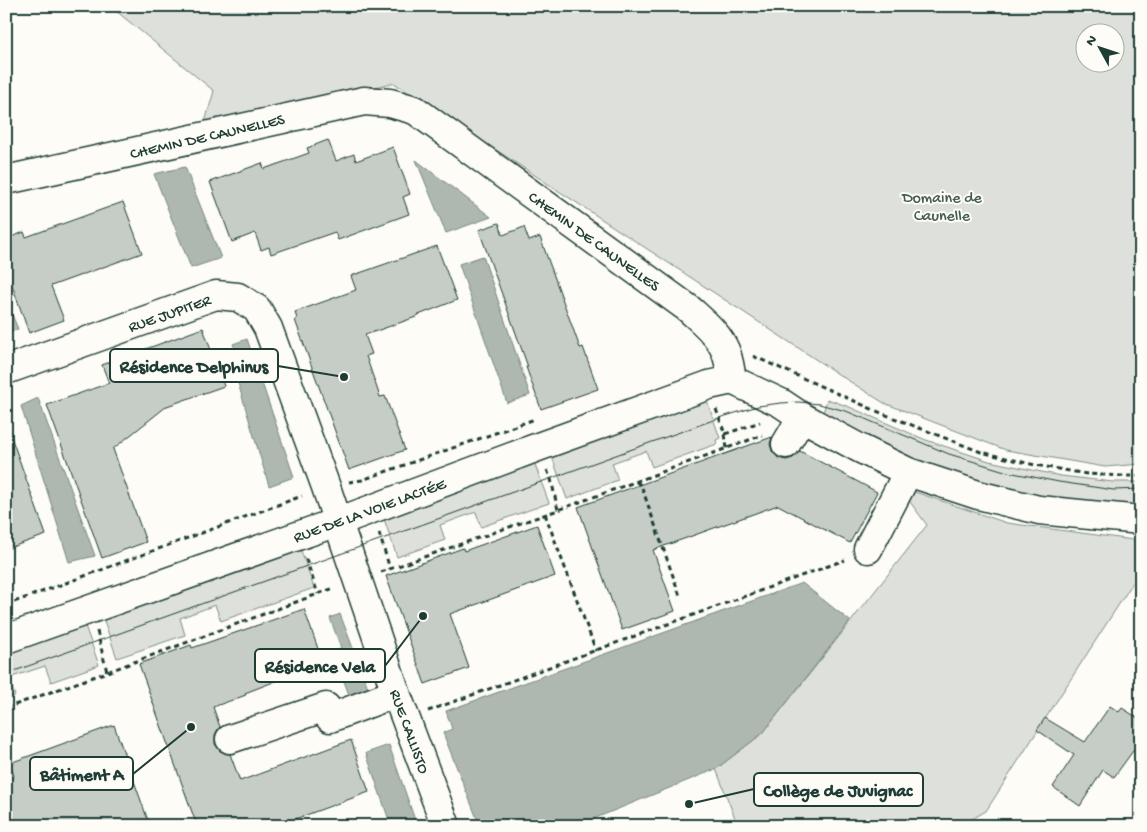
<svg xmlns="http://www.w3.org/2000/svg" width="1147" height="832" font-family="'Gochi Hand',sans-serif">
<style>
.green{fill:#dde0db;stroke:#7e8e88;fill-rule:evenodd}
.water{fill:#aeb8b1;stroke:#75877f}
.building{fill:#c6cdc7;stroke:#1f3d34}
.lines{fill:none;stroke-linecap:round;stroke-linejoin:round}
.minor-casing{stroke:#1f3d34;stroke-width:31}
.path{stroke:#1f3d34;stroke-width:3;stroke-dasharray:5 4;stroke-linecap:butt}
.minor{stroke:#fdfcf7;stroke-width:28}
.tram{stroke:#1f3d34;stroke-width:1}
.labels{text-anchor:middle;stroke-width:4;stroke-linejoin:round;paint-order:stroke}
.street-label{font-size:16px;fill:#1f3d34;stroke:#fdfcf7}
.park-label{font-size:16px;fill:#455e55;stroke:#fdfcf7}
.leader{fill:none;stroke:#1f3d34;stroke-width:2}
.callout-dot{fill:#1f3d34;stroke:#fdfcf7;stroke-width:2}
.callout{fill:#fdfcf7;stroke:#1f3d34;stroke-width:2}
.callout-label{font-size:18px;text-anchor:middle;font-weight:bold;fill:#1f3d34}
</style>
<rect width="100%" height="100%" fill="#fdfcf7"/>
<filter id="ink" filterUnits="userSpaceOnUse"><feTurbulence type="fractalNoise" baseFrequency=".02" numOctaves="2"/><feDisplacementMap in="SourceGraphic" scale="10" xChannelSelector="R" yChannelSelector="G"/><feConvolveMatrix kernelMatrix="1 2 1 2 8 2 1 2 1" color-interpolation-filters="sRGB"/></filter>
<g filter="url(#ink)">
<g class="green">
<path d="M110,6H1141V464L1105,467L1006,450L884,403L838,374L394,83L205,122L214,91ZM1084,32H1114V62H1084Z"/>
<polygon points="706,398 720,438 716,440 717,444 652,467 646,451 612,463 618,480 567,499 551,454"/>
<path d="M827,399L847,406L926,440L989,461L1061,476L1113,482H1141V507C1124,506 1108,505 1091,503C1020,495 948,477 883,445C863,435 844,422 823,413Z"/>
<polygon points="534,462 549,503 481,527 476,512 440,525 445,540 397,557 383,516"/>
<polygon points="906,489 1007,523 1141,541 1141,570 986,811 960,826 738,826 716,769 763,733 927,525 904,494"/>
<polygon points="299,545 314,588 221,621 215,605 180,618 185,635 117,658 102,615"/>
<polygon points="84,623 99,665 51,682 45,666 9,678 15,696 6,699 6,651"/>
</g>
<g class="water">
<polygon points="416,160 491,217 446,233"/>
<polygon points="185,167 221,258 191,268 154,174"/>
<polygon points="483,256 530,395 507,403 459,264"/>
<polygon points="6,300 18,329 6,334"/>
<polygon points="247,339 294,477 269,486 238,383 246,375 233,344"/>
<polygon points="38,398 95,556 69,562 21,406"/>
<polygon points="802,583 850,621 763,733 716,769 581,824 563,826 480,826 443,733 452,729 446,711"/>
<polygon points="340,614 370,693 351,700 333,652 341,648 330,618"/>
<polygon points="389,745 417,826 391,826 366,753"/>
</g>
<g class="building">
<polygon points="328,140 336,161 354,154 356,161 393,147 410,194 403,197 409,214 338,240 335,232 271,254 269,247 261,250 255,233 232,242 210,182 262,163 264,169 309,153 307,148"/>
<polygon points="123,202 142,253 51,286 64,320 29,333 6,268 6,239 24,232 26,237"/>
<polygon points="499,223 503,235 524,227 529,241 540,237 580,348 583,347 598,389 541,409 526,367 528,367 479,230"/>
<polygon points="437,246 457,300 416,316 416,317 365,335 372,354 366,356 380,397 385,396 405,450 349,470 295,320 297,319 295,312 356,290 351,276"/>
<polygon points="203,328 224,386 167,406 113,449 146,542 102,558 47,405 109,383 102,365"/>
<polygon points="9,431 46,535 6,549 6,432"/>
<polygon points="772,437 770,444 772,451 778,458 786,460 793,458 800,451 877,492 850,543 778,505 653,550 675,611 622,630 578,507"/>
<polygon points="537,525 555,576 450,614 469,668 425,684 386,576 463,548 464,551"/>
<polygon points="304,609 322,660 292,671 294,674 245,693 246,695 213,707 220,727 218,729 215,735 215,744 220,751 226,754 230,754 240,781 351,740 369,792 276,826 197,826 139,664 191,645 192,648"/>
<polygon points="1110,706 1119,712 1122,708 1141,720 1141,740 1114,777 1103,770 1080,806 1053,787 1074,755 1037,730 1045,718 1085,742"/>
<polygon points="114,725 150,826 6,826 6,780 14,776 10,763"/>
</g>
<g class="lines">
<g class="minor-casing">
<g id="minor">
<path d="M6,180L364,101L390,103L415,110L689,309C701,320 715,331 723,346C729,356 730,369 732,380"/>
<polyline points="6,370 216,295 238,297 257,309 268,328 326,487 396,693 446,826"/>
<polyline points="732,380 781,403 802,417 861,449 908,472 978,495 1039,510 1141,520"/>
<polyline points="786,444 802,417"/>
<polyline points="868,549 908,472"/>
<polyline points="6,639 337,522 538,447 709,385 732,380"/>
<polyline points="230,739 326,707 330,718 396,693"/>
</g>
</g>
<g class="path">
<polyline points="753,356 881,413 981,452 1035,465 1087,474 1121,476 1141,476"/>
<polyline points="716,409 725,434 727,449"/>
<polyline points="725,434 760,422"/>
<polyline points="547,470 551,479 558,510"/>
<polyline points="349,482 362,480 535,419"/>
<polyline points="636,482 641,485 680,596"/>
<polyline points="545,514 596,651"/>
<polyline points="379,533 390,569"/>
<polyline points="306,559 318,594"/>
<polyline points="381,572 558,510 763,435"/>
<polyline points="6,605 302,496"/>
<polyline points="97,631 107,672"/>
<polyline points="6,708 107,672 334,588"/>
<polyline points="428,711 845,560"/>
</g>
<use href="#minor" class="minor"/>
<polyline class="tram" points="6,674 719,418 758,406 781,403 799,402 819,404 846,411 949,454 1008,472 1059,482 1114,490 1141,489"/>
</g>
</g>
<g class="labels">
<g class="street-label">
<text transform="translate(207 135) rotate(-13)" y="6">CHEMIN DE CAUNELLES</text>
<text transform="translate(595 240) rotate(36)" y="6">CHEMIN DE CAUNELLES</text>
<text transform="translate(169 312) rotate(-19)" y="6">RUE JUPITER</text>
<text transform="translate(369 509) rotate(-20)" y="6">RUE DE LA VOIE LACTÉE</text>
<text transform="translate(411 731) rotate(70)" y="6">RUE CALLISTO</text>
</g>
<g class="park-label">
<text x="942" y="202">Domaine de<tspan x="942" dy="18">Caunelle</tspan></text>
</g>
</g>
<path class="leader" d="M344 377L278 366M423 616L385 666M191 727L133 774M689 804L754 789"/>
<g class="callout-dot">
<circle cx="344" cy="377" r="5"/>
<circle cx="423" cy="616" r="5"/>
<circle cx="191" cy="727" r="5"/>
<circle cx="689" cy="804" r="5"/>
</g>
<g class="callout">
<rect x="110" y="349" width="168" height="33" rx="5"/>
<rect x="255" y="649" width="130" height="33" rx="5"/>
<rect x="30" y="757" width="103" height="33" rx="5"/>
<rect x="754" y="773" width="169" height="33" rx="5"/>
</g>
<g class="callout-label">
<text x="194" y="372">Résidence Delphinus</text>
<text x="320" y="672">Résidence Vela</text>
<text x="82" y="780">Bâtiment A</text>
<text x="838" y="796">Collège de Juvignac</text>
</g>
<rect width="1147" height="832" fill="none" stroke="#fdfcf7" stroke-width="25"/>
<rect x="12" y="12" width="1122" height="807" fill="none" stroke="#1f3d34" stroke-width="2" filter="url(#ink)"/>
<g transform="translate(1100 48) rotate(310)"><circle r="24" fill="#fdfcf7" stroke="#a4b0a9"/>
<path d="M0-4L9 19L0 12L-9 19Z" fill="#1f3d34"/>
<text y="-8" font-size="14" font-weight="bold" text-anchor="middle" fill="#1f3d34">N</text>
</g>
</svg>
